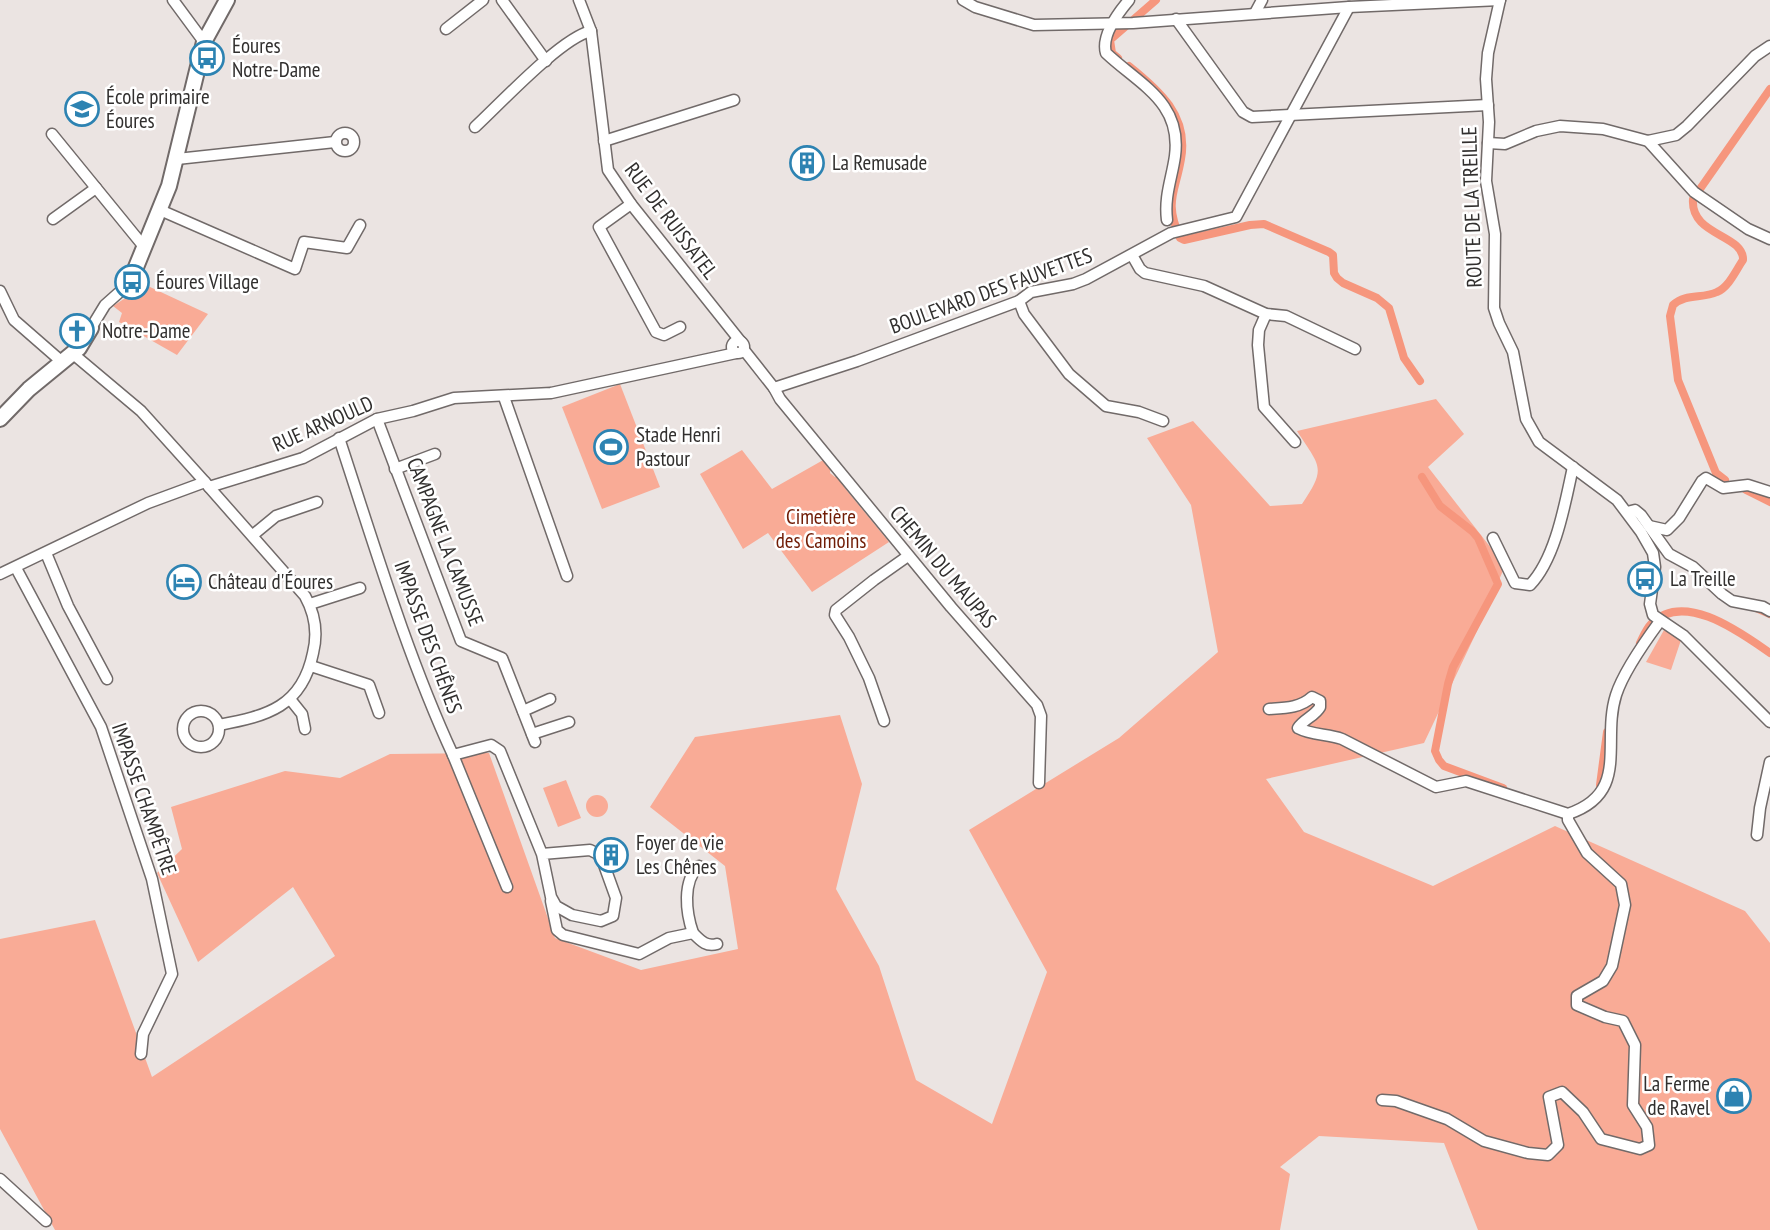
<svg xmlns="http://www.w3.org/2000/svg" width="1770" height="1230" font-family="'PT Sans Narrow',sans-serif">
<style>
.green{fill:#f9ab96}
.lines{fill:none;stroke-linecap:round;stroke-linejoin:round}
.stream{stroke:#f6967d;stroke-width:2.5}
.canal{stroke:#f6967d;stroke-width:8}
.street-casing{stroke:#716a69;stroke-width:13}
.secondary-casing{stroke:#716a69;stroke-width:18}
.street{stroke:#fff;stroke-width:10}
.secondary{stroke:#fff;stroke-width:14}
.labels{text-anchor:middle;stroke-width:5;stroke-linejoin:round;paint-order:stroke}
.poi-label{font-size:21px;fill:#312f2e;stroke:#fff;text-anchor:start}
.street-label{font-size:21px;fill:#312f2e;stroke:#fff}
.park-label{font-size:21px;fill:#701c05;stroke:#fff}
</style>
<rect width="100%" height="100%" fill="#ebe4e2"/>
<g class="green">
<polygon points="135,280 208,314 177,355 119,322 122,313 113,306 127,297"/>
<polygon points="620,384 660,487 602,509 562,407"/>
<path d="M1436,399L1464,434L1428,467L1505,566L1477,631L1424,743L1266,779L1304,832L1433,886L1555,826L1745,911L1770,943V1230H1478L1444,1143L1319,1136L1280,1167L1290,1174L1280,1230H55L0,1129V939L95,920L152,1077L335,956L293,887L198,962L157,873L182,849L171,807L285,771L340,778L390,754L489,753L555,938L641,970L738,949L725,866L650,807L695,737L840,715L862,784L836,889L879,966L916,1080L992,1124L1047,972L969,830L1119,738L1218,652L1191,505L1147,438L1193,421L1270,506L1302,504C1327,467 1320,467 1297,431Z"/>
<polygon points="742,450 772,489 825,459 831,465 830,473 835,477 840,477 846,484 844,487 889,542 812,592 768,533 743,549 700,474"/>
<polygon points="1664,630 1681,640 1671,670 1646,662"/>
<polygon points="566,780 581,818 558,827 543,788"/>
<circle cx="597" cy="806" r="11"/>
</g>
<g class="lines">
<polyline class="stream" points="1754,610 1770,617"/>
<g class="canal">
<polyline points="1118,58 1112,53 1110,40 1156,0"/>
<path d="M1129,66C1159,90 1189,116 1181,159C1175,194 1164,201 1180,238L1184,240L1250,225L1264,224L1329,252L1333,255L1334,273L1337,278L1343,283L1377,298L1389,308L1404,358L1420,381"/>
<polyline points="1422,477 1440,506 1472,531 1478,538 1498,584 1453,667 1448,684 1435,751 1439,760 1444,766 1503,788"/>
<path d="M1725,480L1716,473L1678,380L1670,316L1673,305C1686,293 1702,299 1717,292C1729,287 1736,270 1743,260C1744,234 1690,236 1693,199L1770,89"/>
<polyline points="1746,490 1770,502"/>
<path d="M1640,643C1643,637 1646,629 1651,624C1684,590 1741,633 1770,653"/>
<polyline points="1600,785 1607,732"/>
</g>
<g class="street-casing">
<g id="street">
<polyline points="173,0 204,42"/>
<polyline points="502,0 546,61"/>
<polyline points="579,0 591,31 608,170 631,204 741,342"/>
<polyline points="963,0 975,7 1034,25 1133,23 1349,7 1500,0"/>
<path d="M1129,0C1118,13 1101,36 1106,53C1140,85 1182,102 1175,156C1172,178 1164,196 1167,220"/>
<polyline points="1500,0 1488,53 1486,79 1489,122 1486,181 1495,234 1494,308 1499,323 1513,352 1526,419 1539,442 1617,500 1641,532 1653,553 1655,567 1650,604 1653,615 1684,636 1770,722"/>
<polyline points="1255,13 1262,0"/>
<polyline points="1176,19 1243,112 1252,117 1488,105"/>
<polyline points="446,29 483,0"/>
<path d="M475,127C501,103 561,38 591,31"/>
<circle cx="345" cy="142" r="9"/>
<polyline points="52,134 145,248"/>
<polyline points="604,141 734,100"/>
<polyline points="1648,141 1676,135 1687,126 1755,56 1770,46"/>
<polyline points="1488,143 1505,144 1536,131 1560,126 1603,129 1648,141 1694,192 1748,229 1770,239"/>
<polyline points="177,159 335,142"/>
<polyline points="631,204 599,227 656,332 664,335 680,327"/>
<polyline points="160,210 295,269 304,242 347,248 360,225"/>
<polyline points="53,219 96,188"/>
<polyline points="1132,255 1140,269 1145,273 1204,286 1266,314 1286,316 1355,349"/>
<polyline points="0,291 14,320 61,361"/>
<polyline points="1019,301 1024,314 1069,374 1106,406 1139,412 1163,421"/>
<polyline points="1266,314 1259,330 1258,345 1264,407 1295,442"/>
<polyline points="91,328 105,305 123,289 132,277"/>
<circle cx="738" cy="347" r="6"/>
<polyline points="744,350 774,388 857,361 1019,301 1031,292 1073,284 1086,279 1171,233 1236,217 1349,7"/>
<polyline points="72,353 141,411 205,482"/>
<polyline points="774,388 780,399 951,607 1037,705 1041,716 1039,783"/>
<polyline points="504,397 567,576"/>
<polyline points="377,419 461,641 502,658 535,742"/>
<path d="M339,438C374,544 406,653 453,755L491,745L500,751L542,854L551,897L556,906L572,915L601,921L613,916L616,898L603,862L598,854L590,850L542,854"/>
<polyline points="395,469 435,454"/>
<path d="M209,487L305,596C315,614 318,633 313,653C302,707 267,716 219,725"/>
<polyline points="1627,512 1635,510 1641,515 1669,554 1693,567 1722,594 1732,601 1763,607 1770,611"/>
<polyline points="1649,526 1667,530 1679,518 1702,481 1706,478 1723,488 1748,485 1770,492"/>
<polyline points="253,535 276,516 317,502"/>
<path d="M1493,538L1515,583L1530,585C1556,558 1565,503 1573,467"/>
<polyline points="46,553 68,606 107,679"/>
<polyline points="16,568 101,727 152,879 172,974 143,1034 141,1054"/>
<polyline points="0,574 148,503 205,482 209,487 303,458 377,419 413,411 454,398 551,393 736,353"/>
<polyline points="310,604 360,588"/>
<polyline points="311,666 369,685 379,713"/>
<polyline points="290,699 302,714 305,729"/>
<path d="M1269,709C1285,708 1300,708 1312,697L1320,701V707C1315,716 1304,719 1298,728C1311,735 1328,734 1342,739L1436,787L1466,781L1568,814C1631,793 1601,742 1616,695C1623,673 1646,640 1660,621"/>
<polyline points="523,711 550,699"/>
<circle cx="201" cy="729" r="18"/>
<polyline points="884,721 869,678 849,637 835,615 836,610 874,580 908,556"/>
<polyline points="532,734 569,722"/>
<polyline points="453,755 507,887"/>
<polyline points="1757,835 1760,808 1770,762"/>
<path d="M551,901L557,930L563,935L639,954L669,938L693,933C701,941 706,947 717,944"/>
<path d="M693,933C686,913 682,881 699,866"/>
<polyline points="1382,1100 1396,1101 1447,1119 1484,1141 1528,1153 1548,1155 1558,1145 1549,1097 1562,1092 1583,1112 1601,1139 1640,1149 1649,1145 1647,1127 1633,1105 1635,1045 1623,1021 1605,1017 1577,1005 1577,996 1603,981 1612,966 1625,905 1621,884 1587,853 1568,820 1568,814"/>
<polyline points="0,1179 46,1221"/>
</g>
</g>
<g class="secondary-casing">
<g id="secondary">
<polyline points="132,277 169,186 204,42 227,0"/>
<polyline points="0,419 29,389 79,348 91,328"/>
</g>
</g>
<use href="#street" class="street"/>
<use href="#secondary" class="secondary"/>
</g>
<defs>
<g id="bus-ring" transform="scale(1.75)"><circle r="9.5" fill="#fff" stroke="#2d83b2" stroke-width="1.5"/><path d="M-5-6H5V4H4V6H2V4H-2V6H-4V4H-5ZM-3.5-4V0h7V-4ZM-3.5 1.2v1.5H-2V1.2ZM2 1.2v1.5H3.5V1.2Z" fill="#2d83b2"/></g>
<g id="school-ring" transform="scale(1.75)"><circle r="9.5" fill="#fff" stroke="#2d83b2" stroke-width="1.5"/><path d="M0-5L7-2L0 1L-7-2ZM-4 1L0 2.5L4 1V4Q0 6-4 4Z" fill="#2d83b2"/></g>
<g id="building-ring" transform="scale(1.75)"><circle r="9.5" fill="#fff" stroke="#2d83b2" stroke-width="1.5"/><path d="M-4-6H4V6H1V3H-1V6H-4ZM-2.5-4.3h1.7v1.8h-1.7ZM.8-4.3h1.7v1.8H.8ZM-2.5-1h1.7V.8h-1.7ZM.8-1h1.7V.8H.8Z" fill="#2d83b2"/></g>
<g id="church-ring" transform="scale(1.75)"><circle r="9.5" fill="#fff" stroke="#2d83b2" stroke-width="1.5"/><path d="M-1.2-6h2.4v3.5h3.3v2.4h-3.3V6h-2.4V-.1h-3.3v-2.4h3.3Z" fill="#2d83b2"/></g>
<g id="stadium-ring" transform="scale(1.75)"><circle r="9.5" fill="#fff" stroke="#2d83b2" stroke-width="1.5"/><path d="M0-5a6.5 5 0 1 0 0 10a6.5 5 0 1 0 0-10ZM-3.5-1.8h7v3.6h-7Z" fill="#2d83b2"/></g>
<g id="hotel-ring" transform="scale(1.75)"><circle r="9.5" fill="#fff" stroke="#2d83b2" stroke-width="1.5"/><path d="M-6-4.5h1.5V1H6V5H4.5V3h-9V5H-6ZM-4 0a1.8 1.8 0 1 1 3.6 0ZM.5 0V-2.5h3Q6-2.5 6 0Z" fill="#2d83b2"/></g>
<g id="shop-ring" transform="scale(1.75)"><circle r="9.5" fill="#fff" stroke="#2d83b2" stroke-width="1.5"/><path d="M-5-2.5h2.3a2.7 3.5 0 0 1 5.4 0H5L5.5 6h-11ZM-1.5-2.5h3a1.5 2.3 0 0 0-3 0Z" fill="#2d83b2"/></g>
</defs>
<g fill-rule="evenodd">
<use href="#bus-ring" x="207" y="58"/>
<use href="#school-ring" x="82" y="109"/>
<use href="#building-ring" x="807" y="163"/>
<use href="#bus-ring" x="132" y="282"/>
<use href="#church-ring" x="77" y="331"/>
<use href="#stadium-ring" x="611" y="447"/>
<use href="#bus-ring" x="1645" y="579"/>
<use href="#hotel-ring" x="184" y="582"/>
<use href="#building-ring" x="611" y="855"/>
<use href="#shop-ring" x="1734" y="1096"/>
</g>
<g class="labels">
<g class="poi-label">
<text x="232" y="53">Éoures<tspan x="232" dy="24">Notre-Dame</tspan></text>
<text x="106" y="104">École primaire<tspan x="106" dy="24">Éoures</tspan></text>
<text x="832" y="170">La Remusade</text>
<text x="156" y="289">Éoures Village</text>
<text x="102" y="338">Notre-Dame</text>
<text x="636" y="442">Stade Henri<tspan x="636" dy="24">Pastour</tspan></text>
<text x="1670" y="586">La Treille</text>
<text x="208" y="589">Château d'Éoures</text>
<text x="636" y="850">Foyer de vie<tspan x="636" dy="24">Les Chênes</tspan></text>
<text x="1710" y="1091" text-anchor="end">La Ferme<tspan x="1710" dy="24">de Ravel</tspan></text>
</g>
<g class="street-label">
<text transform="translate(1472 207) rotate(-92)" y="7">ROUTE DE LA TREILLE</text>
<text transform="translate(671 221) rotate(53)" y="7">RUE DE RUISSATEL</text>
<text transform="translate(991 291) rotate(-20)" y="7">BOULEVARD DES FAUVETTES</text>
<text transform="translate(323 424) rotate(-24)" y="7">RUE ARNOULD</text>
<text transform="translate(445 542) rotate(69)" y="7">CAMPAGNE LA CAMUSSE</text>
<text transform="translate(943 567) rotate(50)" y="7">CHEMIN DU MAUPAS</text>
<text transform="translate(428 637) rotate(70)" y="7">IMPASSE DES CHÊNES</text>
<text transform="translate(144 799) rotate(71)" y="7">IMPASSE CHAMPÊTRE</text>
</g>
<g class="park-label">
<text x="821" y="524">Cimetière<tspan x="821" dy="24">des Camoins</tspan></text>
</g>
</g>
</svg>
